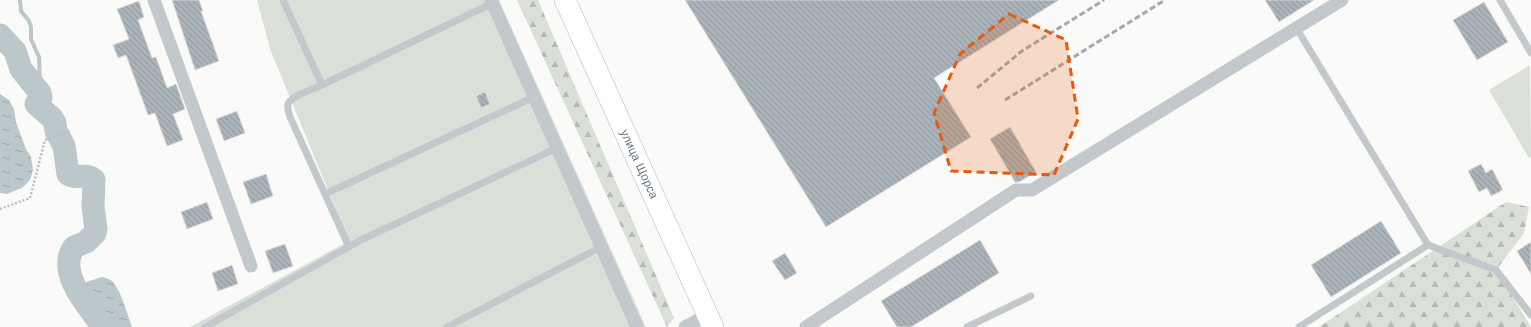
<svg xmlns="http://www.w3.org/2000/svg" width="1531" height="327" font-family="'Work Sans',sans-serif">
<style>
.green{fill:#dadfd7}
.forest{fill:url(#forest-firs)}
.water{fill:url(#water-ripples)}
.lines{fill:none;stroke-linecap:round;stroke-linejoin:round}
.stream{stroke:#bbc7cb;stroke-width:4}
.river{stroke:#bbc7cb;stroke-width:23}
.building{fill:url(#building-back-hatch);stroke:#dcdcda}
.primary-casing{stroke:#b5babe;stroke-width:22}
.path{stroke:#bbbfc2;stroke-width:2.5;stroke-dasharray:2 2;stroke-linecap:butt}
.service{stroke:#c3c8cc;stroke-width:7}
.minor{stroke:#c3c8cc;stroke-width:13}
.primary{stroke:#fff;stroke-width:21}
.rail{stroke:#a2aab0;stroke-width:3;stroke-dasharray:6 3;stroke-linecap:butt}
.marked{fill:#e8590c;fill-opacity:0.2;stroke:#e8590c;stroke-width:3;stroke-dasharray:8 5;stroke-linejoin:round}
.labels{text-anchor:middle;stroke-width:4;stroke-linejoin:round;paint-order:stroke}
.street-label{font-size:12px;fill:#657683;stroke:#fff}
</style>
<defs>
<pattern id="forest-firs" width="22" height="20" patternUnits="userSpaceOnUse"><rect width="22" height="20" fill="#dadfd7"/><path d="M5 1l3.5 6h-7zM16 11l3.5 6h-7z" fill="#b4b9b4"/></pattern>
<pattern id="water-ripples" width="26" height="14" patternUnits="userSpaceOnUse"><rect width="26" height="14" fill="#bbc7cb"/><path d="M2 4q2-2 4 0t4 0M15 11q2-2 4 0t4 0" fill="none" stroke="#9ca6aa"/></pattern>
<pattern id="building-back-hatch" width="6" height="6" patternUnits="userSpaceOnUse"><rect width="6" height="6" fill="#aab3b9"/><path d="M-1 5l2 2M0 0l6 6M5-1l2 2" fill="none" stroke="#8e969c"/></pattern>
</defs>
<rect width="100%" height="100%" fill="#fafaf8"/>
<g class="green">
<polygon points="257,0 499,0 646,327 190,327 349,241 270,49"/>
<polygon points="1530,65 1531,157 1529,158 1489,90"/>
</g>
<g class="forest">
<polygon points="517,0 538,0 674,318 667,327"/>
<polygon points="1506,202 1529,207 1524,233 1496,270 1531,327 1319,327"/>
</g>
<g class="water">
<polygon points="0,94 9,100 14,109 16,122 26,149 31,157 33,170 30,180 22,188 7,194 0,193"/>
<path d="M102,277C106,278 110,279 113,282C122,293 127,314 132,327H89C83,319 68,298 75,289C81,282 94,280 102,277Z"/>
</g>
<g class="lines">
<polyline class="stream" points="20,0 21,11 29,21 31,27 31,39 39,57 40,84 39,93"/>
<path class="river" d="M0,35L15,51L21,69L40,93L41,97L36,104L52,118L55,123L56,131L64,146L68,174C75,180 86,172 94,180L93,206L96,229L95,233L86,242L74,247C56,273 89,307 103,327"/>
</g>
<g class="building">
<polygon points="172,0 199,0 203,11 201,11 219,61 195,70"/>
<polygon points="685,0 1059,0 934,78 971,137 826,227"/>
<polygon points="1265,0 1314,0 1279,22"/>
<polygon points="139,1 144,17 138,20 152,58 156,57 167,88 176,84 185,109 173,114 183,140 167,146 155,113 148,115 126,55 118,58 113,45 129,39 117,9"/>
<polygon points="1484,2 1508,42 1477,60 1453,20"/>
<polygon points="485,92 490,104 481,108 476,96"/>
<polygon points="237,111 245,133 224,141 216,119"/>
<polygon points="1010,127 1036,172 1019,182 1015,182 990,139"/>
<polygon points="1481,164 1486,173 1492,169 1503,190 1491,196 1487,188 1479,192 1468,171"/>
<polygon points="266,174 273,196 251,204 243,182"/>
<polygon points="207,202 213,219 187,229 181,212"/>
<polygon points="1381,221 1401,253 1331,297 1311,265"/>
<polygon points="980,240 999,273 911,327 897,327 881,301"/>
<polygon points="1531,242 1531,274 1517,251"/>
<polygon points="285,244 293,266 273,273 265,251"/>
<polygon points="785,253 797,273 785,280 772,261"/>
<polygon points="232,265 238,284 218,291 212,273"/>
</g>
<g class="lines">
<g class="primary-casing">
<g id="primary">
<path id="s1" d="M565,0L713,327"/>
</g>
</g>
<polyline class="path" points="0,209 30,198 45,140 70,131"/>
<g class="service">
<polyline points="283,0 322,85 493,3"/>
<polyline points="1500,0 1531,53"/>
<polyline points="1297,29 1428,245 1299,327"/>
<path d="M322,85C314,89 291,96 288,104C287,108 289,113 290,117L349,247"/>
<polyline points="325,194 534,97"/>
<polyline points="1428,245 1496,270 1531,315"/>
<polyline points="205,327 361,240 557,148"/>
<polyline points="447,327 601,247"/>
<polyline points="967,327 1031,296"/>
</g>
<g class="minor">
<polyline points="154,0 251,266"/>
<polyline points="491,0 637,327"/>
<polyline points="685,327 707,315"/>
<polyline points="806,327 1016,190 1032,190 1342,0"/>
</g>
<use href="#primary" class="primary"/>
<g class="rail">
<polyline points="977,88 1022,51 1104,0"/>
<polyline points="1005,100 1165,0"/>
</g>
</g>
<path class="marked" d="M1009,14L1066,40L1078,119L1054,175L951,171L934,113L960,54Z"/>
<g class="labels">
<g class="street-label">
<text dy="4" stroke="none"><textPath href="#s1" startOffset="180">улица Щорса</textPath></text>
</g>
</g>
</svg>
